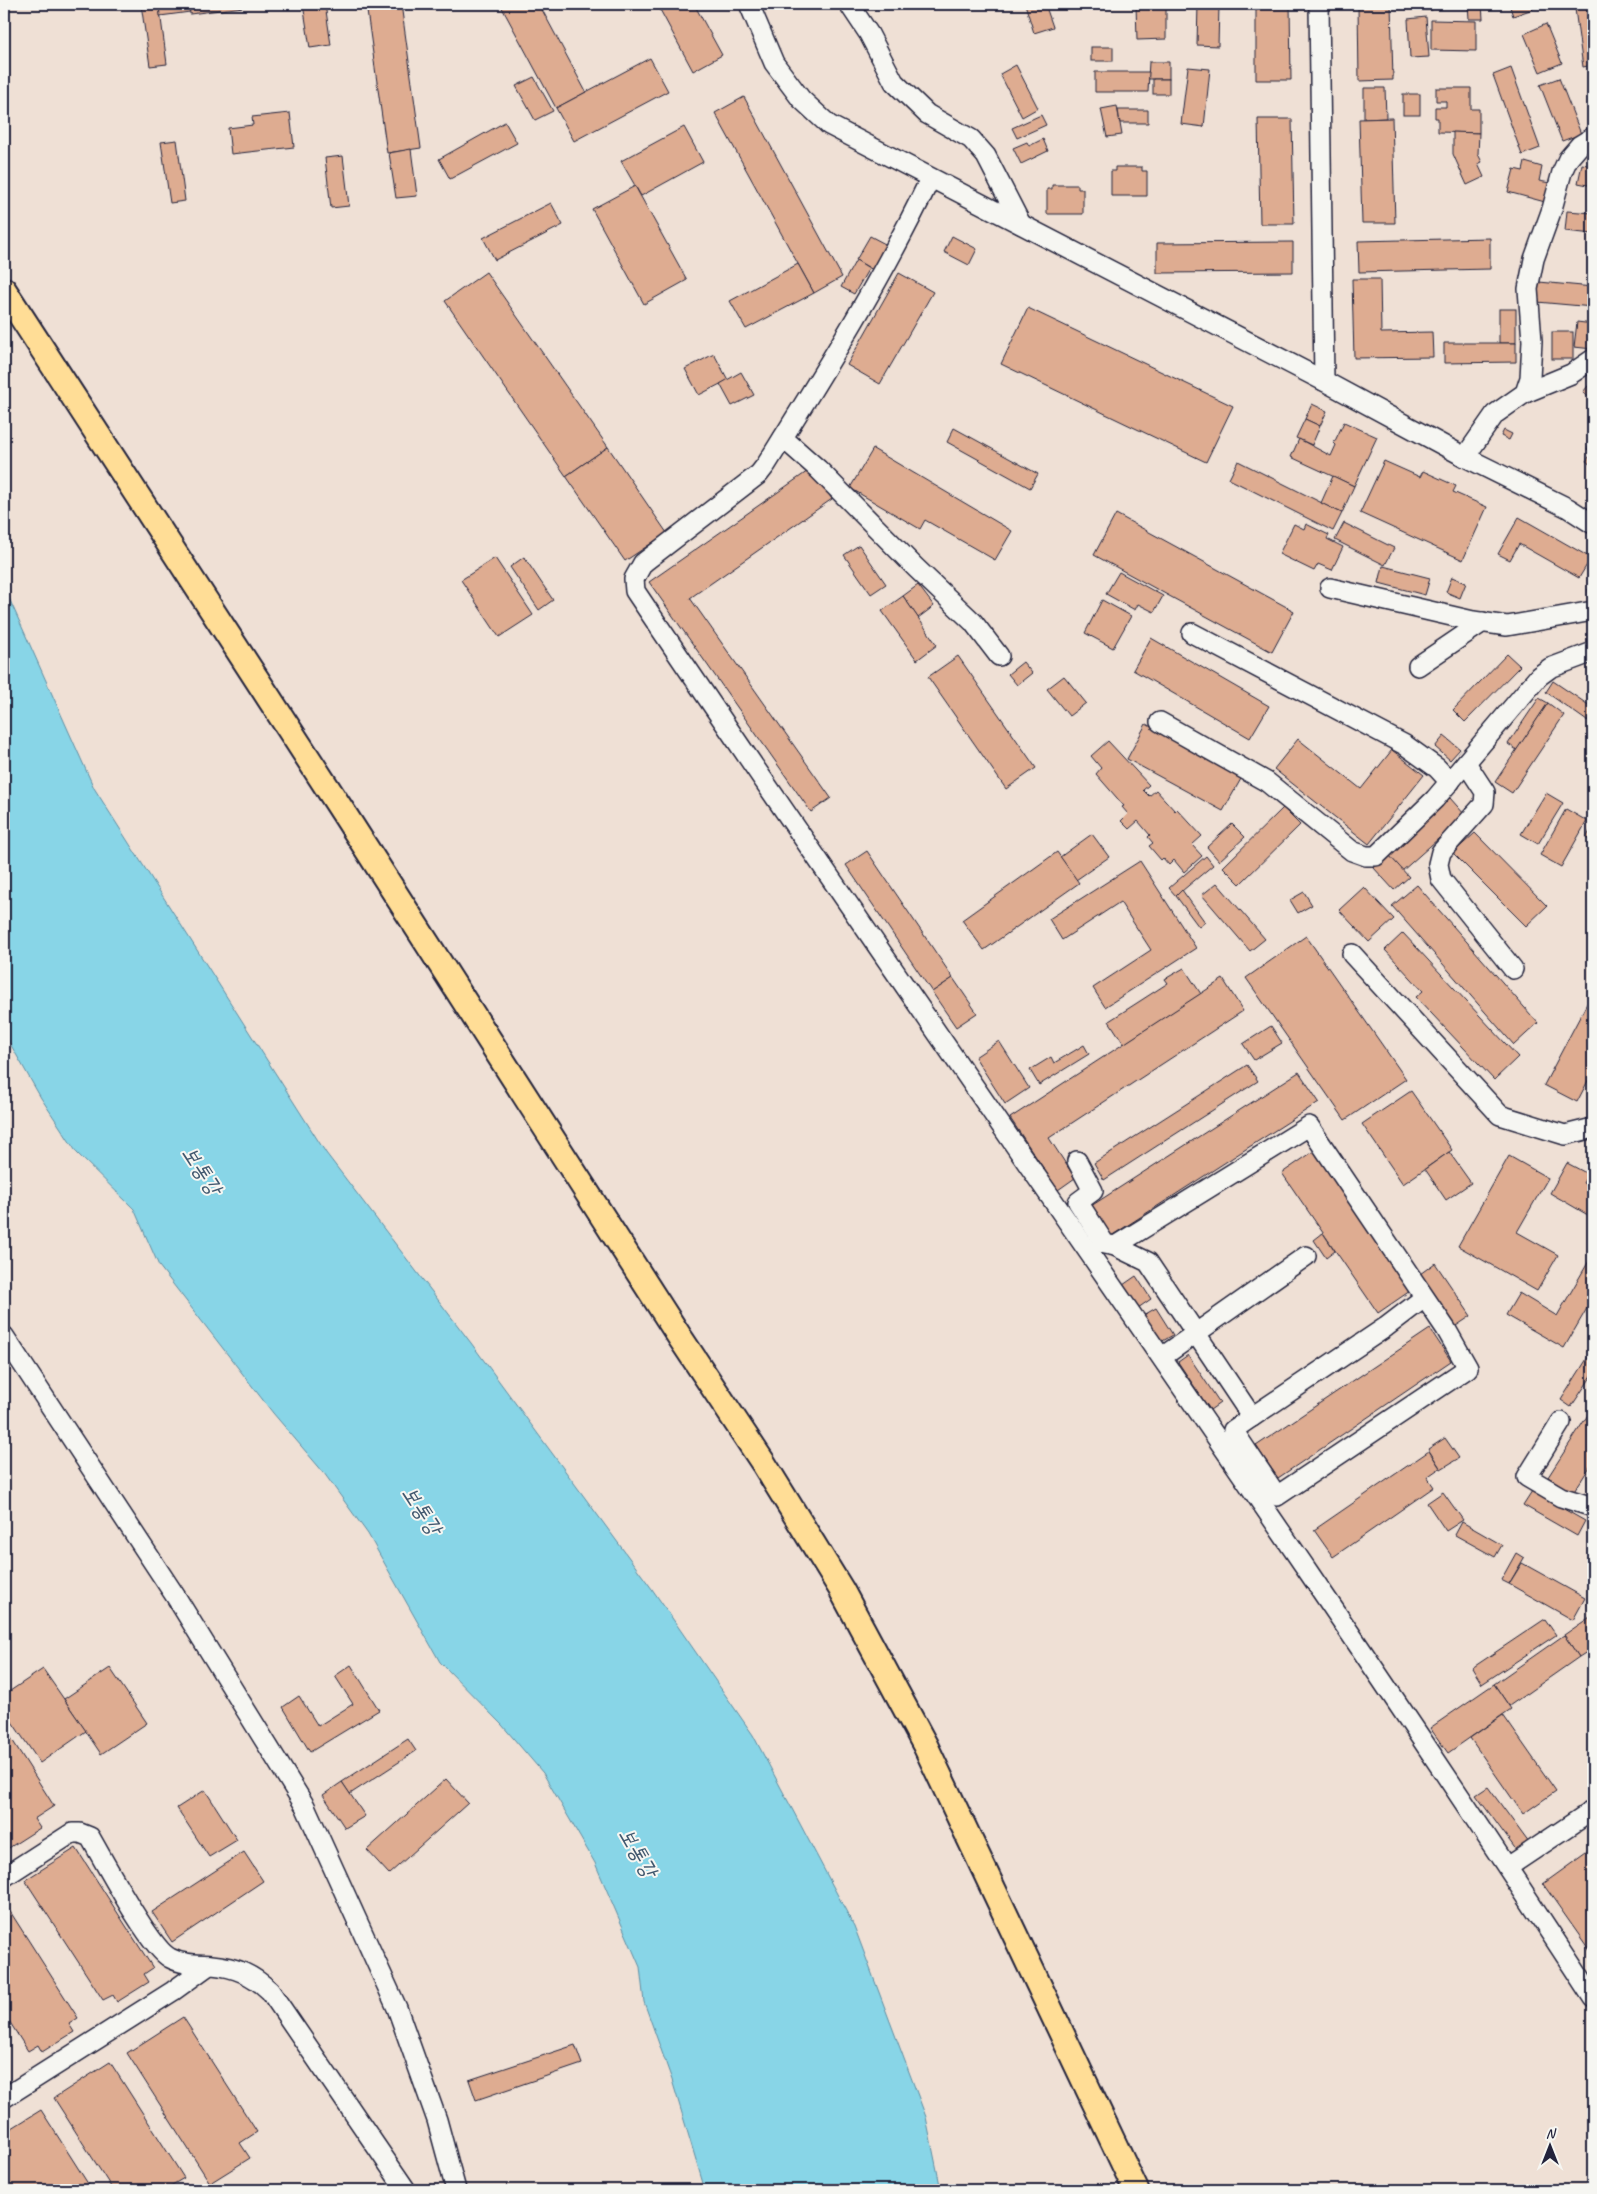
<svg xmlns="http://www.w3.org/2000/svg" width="1597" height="2194" font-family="Caveat,'Poor Story',sans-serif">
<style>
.water{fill:#88d5e7;stroke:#5f8da2}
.building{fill:#deac91;stroke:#22223b}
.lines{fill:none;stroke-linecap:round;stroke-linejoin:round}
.minor-casing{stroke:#22223b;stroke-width:22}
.major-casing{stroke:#22223b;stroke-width:28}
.minor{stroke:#f6f6f2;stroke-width:19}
.major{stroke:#ffdd96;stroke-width:24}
.labels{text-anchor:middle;stroke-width:4;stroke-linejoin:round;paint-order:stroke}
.water-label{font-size:22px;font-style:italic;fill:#41586f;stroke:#f6f6f2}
</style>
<rect width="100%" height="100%" fill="#efe0d5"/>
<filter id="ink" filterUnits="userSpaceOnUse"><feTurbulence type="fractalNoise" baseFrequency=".02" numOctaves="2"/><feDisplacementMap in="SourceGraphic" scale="10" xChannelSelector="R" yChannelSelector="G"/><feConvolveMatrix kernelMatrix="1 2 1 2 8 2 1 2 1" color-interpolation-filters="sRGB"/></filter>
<g filter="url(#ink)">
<polygon class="water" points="4,587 94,788 326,1153 471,1343 652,1589 753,1735 854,1926 926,2117 941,2190 705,2190 672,2080 644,2002 640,1967 595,1863 543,1773 502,1725 440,1662 368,1534 324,1473 273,1413 159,1266 134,1209 77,1153 41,1098 4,1033"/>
<g class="building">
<polygon points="141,4 159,4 167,64 150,66"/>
<polygon points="159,4 189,4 190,12 160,16"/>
<polygon points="189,4 242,4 243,7 190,14"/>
<polygon points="303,4 325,4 331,45 310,48"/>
<polygon points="366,4 401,4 421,148 387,153"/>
<polygon points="500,4 539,4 586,92 556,108"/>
<polygon points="657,4 694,4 722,55 693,71"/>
<polygon points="1025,4 1045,4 1053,27 1034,33"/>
<polygon points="1136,4 1166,4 1166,39 1137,40"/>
<polygon points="1198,4 1219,5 1218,46 1197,45"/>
<polygon points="1256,4 1290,4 1291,80 1256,80"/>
<polygon points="1358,4 1391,4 1393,80 1359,81"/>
<rect x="1416" y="4" width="16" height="6"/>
<polygon points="1468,4 1482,4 1483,19 1469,19"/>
<polygon points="1509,4 1532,4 1533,9 1513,16"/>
<polygon points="1593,7 1593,65 1583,67 1575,9"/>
<polygon points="1426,17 1429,57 1410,58 1408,19"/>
<polygon points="1431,20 1476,21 1476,51 1431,50"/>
<polygon points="1546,24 1562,63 1540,72 1524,34"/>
<rect x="1091" y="47" width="22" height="14"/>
<polygon points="650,58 668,91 574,141 556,108"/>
<polygon points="1149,62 1169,62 1169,79 1148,79"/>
<polygon points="1016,65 1038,108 1022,117 1000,74"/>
<polygon points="1188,67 1210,69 1204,127 1181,124"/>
<polygon points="1511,68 1540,148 1522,155 1493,75"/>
<polygon points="1593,71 1593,86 1588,72"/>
<polygon points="1095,72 1149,72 1148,92 1095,92"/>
<polygon points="534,77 553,111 535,120 516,86"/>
<polygon points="1559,78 1581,134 1562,141 1540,85"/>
<rect x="1153" y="79" width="16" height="15"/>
<polygon points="1364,88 1385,88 1386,118 1364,119"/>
<polygon points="1436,88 1471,88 1471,109 1479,109 1479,133 1438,132 1438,118 1435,118 1435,107 1446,107 1446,101 1436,101"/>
<rect x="1403" y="94" width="17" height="21"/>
<polygon points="744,97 842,277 814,293 715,113"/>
<polygon points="1117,106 1122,135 1107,137 1101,109"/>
<polygon points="1118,110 1148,110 1148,123 1120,123"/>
<polygon points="290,113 294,147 231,154 228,128 253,125 252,117"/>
<polygon points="1041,115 1046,125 1017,138 1012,128"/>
<polygon points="1392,118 1395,223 1362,223 1359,119"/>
<polygon points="1258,119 1292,119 1294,224 1260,224"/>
<polygon points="505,122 517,143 450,179 439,159"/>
<polygon points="684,127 703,162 641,196 621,161"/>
<polygon points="1453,132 1479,133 1478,154 1482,162 1478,164 1484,177 1467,185 1453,154"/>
<polygon points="1043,139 1048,151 1021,164 1013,148 1027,142 1029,146"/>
<polygon points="177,140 185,201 170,203 161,142"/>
<polygon points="411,149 417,196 396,198 389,153"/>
<polygon points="343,156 349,206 331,208 325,158"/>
<polygon points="1525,162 1542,167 1539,181 1550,183 1545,202 1508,192 1514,169 1523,171"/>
<polygon points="1582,164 1593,166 1593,186 1578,183"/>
<polygon points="1115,167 1142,167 1142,171 1147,171 1147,196 1111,196 1111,171 1115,171"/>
<polygon points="1052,185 1078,185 1078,189 1083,189 1083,214 1047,214 1047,189 1052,189"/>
<polygon points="635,186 687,280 644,304 592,209"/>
<polygon points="551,203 563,225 495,260 483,238"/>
<polygon points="1567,211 1593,213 1593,234 1565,231"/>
<polygon points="870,236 887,245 873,270 856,260"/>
<polygon points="952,236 977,249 969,265 944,252"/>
<polygon points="1490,238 1490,269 1359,272 1358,241"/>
<polygon points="1293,242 1293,272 1157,273 1157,243"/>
<polygon points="856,260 869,268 854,294 841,287"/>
<polygon points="798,264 814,293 746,329 730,301"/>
<polygon points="486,272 608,447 566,476 445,301"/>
<polygon points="899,273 933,292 880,384 847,365"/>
<polygon points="1352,279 1380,279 1381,333 1432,332 1433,357 1354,358"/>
<polygon points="1539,282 1593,287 1593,307 1537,302"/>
<polygon points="1028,308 1233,406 1206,462 1001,364"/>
<rect x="1499" y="309" width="17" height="34"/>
<polygon points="1577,322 1593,324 1593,349 1574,347"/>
<rect x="1552" y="332" width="21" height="27"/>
<polygon points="1444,343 1516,343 1516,362 1444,363"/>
<polygon points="714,354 728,380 699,395 685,369"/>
<polygon points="741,372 754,395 732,406 720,384"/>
<polygon points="1593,380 1593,401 1583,392"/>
<polygon points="1312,404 1327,411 1320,426 1305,419"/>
<polygon points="1305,419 1320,426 1312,445 1296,438"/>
<polygon points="1344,422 1377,437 1354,486 1291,457 1299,439 1331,456 1336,445 1334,443"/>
<polygon points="954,428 1038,474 1030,488 947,442"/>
<polygon points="1504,430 1512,434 1509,440 1501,436"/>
<polygon points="1593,436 1593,467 1586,461 1592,453 1587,449 1592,442 1590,441"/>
<polygon points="608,447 667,533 625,561 566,476"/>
<polygon points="873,449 1012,531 995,560 925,520 920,529 850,488"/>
<polygon points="1238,461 1342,513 1333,531 1229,479"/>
<polygon points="1384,461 1420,477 1423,471 1456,486 1453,492 1487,507 1463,560 1360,513"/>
<polygon points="811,469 832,499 690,598 831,798 811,812 649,582"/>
<polygon points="1333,476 1354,486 1342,513 1321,503"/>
<polygon points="1116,514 1294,611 1272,652 1094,555"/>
<polygon points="1519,517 1591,558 1579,578 1519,544 1510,560 1498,554"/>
<polygon points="1344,523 1394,548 1385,565 1335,540"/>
<polygon points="1294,524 1304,529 1306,524 1329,535 1327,539 1343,547 1332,570 1318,564 1314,571 1279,554"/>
<polygon points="859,545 886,584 871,594 844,555"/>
<polygon points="524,557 553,600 539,610 510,567"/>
<polygon points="495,558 533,615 499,637 461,580"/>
<polygon points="1383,566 1430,578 1425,595 1379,583"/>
<polygon points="1119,572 1163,596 1154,612 1138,604 1135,610 1106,594"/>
<polygon points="1452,577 1466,583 1460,598 1446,592"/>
<polygon points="918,585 934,606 918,618 903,596"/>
<polygon points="1588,589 1593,589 1593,603 1589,603"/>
<polygon points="903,596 937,645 917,660 882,611"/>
<polygon points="1102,600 1131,616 1113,648 1085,633"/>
<polygon points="1151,638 1269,706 1250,738 1133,670"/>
<polygon points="1507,654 1520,666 1465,722 1453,710"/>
<polygon points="958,656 1036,768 1006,789 928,677"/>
<polygon points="1023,662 1032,673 1017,685 1008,674"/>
<polygon points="1064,676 1086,703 1069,716 1047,689"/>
<polygon points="1553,681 1593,708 1593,712 1587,721 1546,692"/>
<polygon points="1539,698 1548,703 1517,750 1508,744"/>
<polygon points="1548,703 1564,715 1512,793 1495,782"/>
<polygon points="1146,724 1242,777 1223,811 1127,759"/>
<polygon points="1444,736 1460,749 1450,760 1435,747"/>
<polygon points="1298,739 1361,789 1392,750 1424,775 1369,844 1274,769"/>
<polygon points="1108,741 1149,785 1143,790 1149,796 1156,790 1175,811 1177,809 1202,836 1192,845 1202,856 1184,872 1174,860 1169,865 1163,858 1161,860 1149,846 1153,843 1148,837 1150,835 1138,821 1129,829 1121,821 1128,814 1122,807 1124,806 1096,774 1101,768 1091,756"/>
<polygon points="1546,793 1563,803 1538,844 1521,834"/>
<polygon points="1450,798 1465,815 1402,871 1388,854"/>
<polygon points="1283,808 1300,825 1240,884 1223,867"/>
<polygon points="1566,809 1587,821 1561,867 1540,855"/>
<polygon points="1232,824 1245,837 1219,861 1207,847"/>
<polygon points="1593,826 1593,842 1586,838"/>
<polygon points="1475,833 1547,906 1526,926 1453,853"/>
<polygon points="1092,834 1109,857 1076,880 1060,857"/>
<polygon points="867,851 953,978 932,992 846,865"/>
<polygon points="1057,852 1079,883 984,950 962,920"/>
<polygon points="1388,854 1409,877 1394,890 1373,867"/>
<polygon points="1206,856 1213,865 1176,896 1169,888"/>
<polygon points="1140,861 1196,948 1105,1007 1093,988 1151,950 1120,902 1062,940 1049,919"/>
<polygon points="1217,883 1265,939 1250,951 1202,895"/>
<polygon points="1417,885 1538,1023 1514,1045 1392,906"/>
<polygon points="1364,887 1394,919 1369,942 1339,910"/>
<polygon points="1182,890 1205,922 1199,927 1176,896"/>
<polygon points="1304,892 1312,905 1298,913 1290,900"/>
<polygon points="1403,933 1518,1057 1494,1080 1416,997 1423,991 1385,950"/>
<polygon points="1306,936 1406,1079 1345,1120 1246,978"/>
<polygon points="1184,968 1201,994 1124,1044 1109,1021 1168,983 1165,979"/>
<polygon points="953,978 977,1013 956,1027 932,992"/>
<polygon points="1223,979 1243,1011 1049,1138 1075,1178 1058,1190 1010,1118"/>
<polygon points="1593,992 1593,1071 1577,1102 1544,1085"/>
<polygon points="1271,1026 1282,1043 1254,1060 1243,1044"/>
<polygon points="999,1041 1029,1088 1005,1104 975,1057"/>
<polygon points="1084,1045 1089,1054 1039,1085 1030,1070 1051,1057 1054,1063"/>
<polygon points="1247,1065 1258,1081 1104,1180 1094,1163"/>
<polygon points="1299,1072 1319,1102 1111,1236 1091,1206"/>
<polygon points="1411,1091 1452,1150 1403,1184 1362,1124"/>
<polygon points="1314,1151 1410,1291 1378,1313 1282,1173"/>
<polygon points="1449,1152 1471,1183 1446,1200 1425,1169"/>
<polygon points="1509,1156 1548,1178 1517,1232 1558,1255 1537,1291 1458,1246"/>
<polygon points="1567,1163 1588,1174 1583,1183 1593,1189 1593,1218 1550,1193"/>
<polygon points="1323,1233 1335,1251 1326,1258 1314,1240"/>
<polygon points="1593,1254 1593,1298 1564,1348 1506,1315 1519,1293 1557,1316"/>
<polygon points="1435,1263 1471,1316 1456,1326 1420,1274"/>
<polygon points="1136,1276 1151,1299 1138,1308 1123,1285"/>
<polygon points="1156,1308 1173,1335 1161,1342 1144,1315"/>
<polygon points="1430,1329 1451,1361 1278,1478 1256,1446"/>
<polygon points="1590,1354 1593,1356 1593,1374 1571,1407 1561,1400"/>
<polygon points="1188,1355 1220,1403 1210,1410 1178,1362"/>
<polygon points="1593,1407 1593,1462 1573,1493 1548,1477"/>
<polygon points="1445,1438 1459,1458 1441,1469 1428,1449"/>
<polygon points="1429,1451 1440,1468 1427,1477 1434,1487 1333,1557 1314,1530"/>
<polygon points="1532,1491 1585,1521 1577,1536 1523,1505"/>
<polygon points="1443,1492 1463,1520 1446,1531 1427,1503"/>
<polygon points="1462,1522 1502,1545 1495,1557 1455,1535"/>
<polygon points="1516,1553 1524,1558 1509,1584 1501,1580"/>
<polygon points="1522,1563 1585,1598 1573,1620 1509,1584"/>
<polygon points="1593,1615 1593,1648 1579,1657 1564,1635"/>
<polygon points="1545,1619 1556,1635 1482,1684 1472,1668"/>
<polygon points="1564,1635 1579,1657 1509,1706 1494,1684"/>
<polygon points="351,1665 379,1710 310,1752 283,1707 299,1696 318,1726 353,1704 335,1676"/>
<polygon points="110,1668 147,1723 101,1754 64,1699"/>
<polygon points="43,1669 86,1731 40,1763 4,1710 4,1695"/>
<polygon points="1494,1684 1511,1709 1448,1753 1430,1728"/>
<polygon points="1503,1715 1556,1791 1523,1814 1470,1738"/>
<polygon points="4,1727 54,1806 34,1819 40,1828 4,1851"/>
<polygon points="408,1739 416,1751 350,1794 342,1782"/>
<polygon points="446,1779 468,1803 389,1874 367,1850"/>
<polygon points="342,1782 365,1816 345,1828 323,1795"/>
<polygon points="1488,1787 1529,1843 1517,1851 1476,1795"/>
<polygon points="205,1790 237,1840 209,1857 177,1808"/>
<polygon points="76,1848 153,1968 144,1974 149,1982 117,2002 113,1995 103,2000 25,1880"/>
<polygon points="1593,1848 1593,1955 1543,1884"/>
<polygon points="244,1852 263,1881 172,1942 152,1912"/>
<polygon points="4,1902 78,2018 69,2024 74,2032 42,2052 38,2045 28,2051 4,2013"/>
<polygon points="183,2017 257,2132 240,2143 250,2158 210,2183 127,2053"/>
<polygon points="575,2045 582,2064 476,2100 469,2080"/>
<polygon points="110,2062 184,2178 167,2188 169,2190 113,2190 54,2098"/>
<polygon points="41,2110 92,2190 13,2190 4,2176 4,2133"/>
</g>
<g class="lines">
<g class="minor-casing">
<g id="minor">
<polyline points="749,4 774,63 801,99 829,125 1324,381 1465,457 1568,508 1593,524"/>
<polyline points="849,4 869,34 894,82 927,114 971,139 986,156 1021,224"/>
<polyline points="1319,4 1324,381"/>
<path d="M930,179C883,278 824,372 766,465L759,474L643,563L634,579L635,591C952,1062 1283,1522 1593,1998"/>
<polyline points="1525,393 1571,374 1593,359"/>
<polyline points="783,438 818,469 916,568 973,622 999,656"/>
<polyline points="1465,457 1495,414 1525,393 1530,378 1532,341 1528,289 1534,259 1552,209 1562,172 1568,159 1580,145 1593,137"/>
<polyline points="1330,588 1473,621 1507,626 1593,611"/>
<polyline points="1192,633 1405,745 1437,768 1450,782"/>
<polyline points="1418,666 1483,622"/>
<polyline points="1160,722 1267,782 1352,851 1366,856 1376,856 1435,799 1539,676 1550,668 1593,652"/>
<polyline points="1466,763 1485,792 1484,804 1441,852 1438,864 1441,879 1513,969"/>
<polyline points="1352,954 1500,1115 1565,1135 1593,1128"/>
<polyline points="1077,1161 1093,1191 1078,1202 1105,1244 1115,1246 1148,1262 1252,1417 1233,1430 1277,1496 1468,1368 1446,1329 1309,1126 1115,1246"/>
<polyline points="4,1336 176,1597 305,1806 397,2008 437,2120 456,2190"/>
<polyline points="1162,1357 1306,1256"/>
<polyline points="1252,1417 1386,1327 1424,1298"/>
<polyline points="1561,1422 1527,1477 1561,1497 1593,1507"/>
<polyline points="1508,1867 1593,1810"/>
<path d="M4,1877L72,1833H80L90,1837C104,1861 150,1948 170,1958C183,1965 198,1964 212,1965C236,1967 253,1975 270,1991L406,2190"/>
<polyline points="4,2098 173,1991 209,1965"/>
</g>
</g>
<g class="major-casing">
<polyline id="major" points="4,290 343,812 681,1339 764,1464 841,1589 925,1745 1136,2190"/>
</g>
<use href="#minor" class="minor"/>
<use href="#major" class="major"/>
</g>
</g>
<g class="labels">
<g class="water-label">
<text transform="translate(203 1170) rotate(57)" y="8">보통강</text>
<text transform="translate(423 1510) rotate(57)" y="8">보통강</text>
<text transform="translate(639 1852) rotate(60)" y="8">보통강</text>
</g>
</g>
<rect width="1597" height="2194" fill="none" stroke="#f6f6f2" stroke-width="20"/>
<rect x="10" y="10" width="1577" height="2174" fill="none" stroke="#22223b" stroke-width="2" filter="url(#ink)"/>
<g transform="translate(1550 2146)" stroke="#f6f6f2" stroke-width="4" paint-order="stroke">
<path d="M0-4L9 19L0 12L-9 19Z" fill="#22223b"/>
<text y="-8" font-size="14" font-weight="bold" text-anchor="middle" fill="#22223b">N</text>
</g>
</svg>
